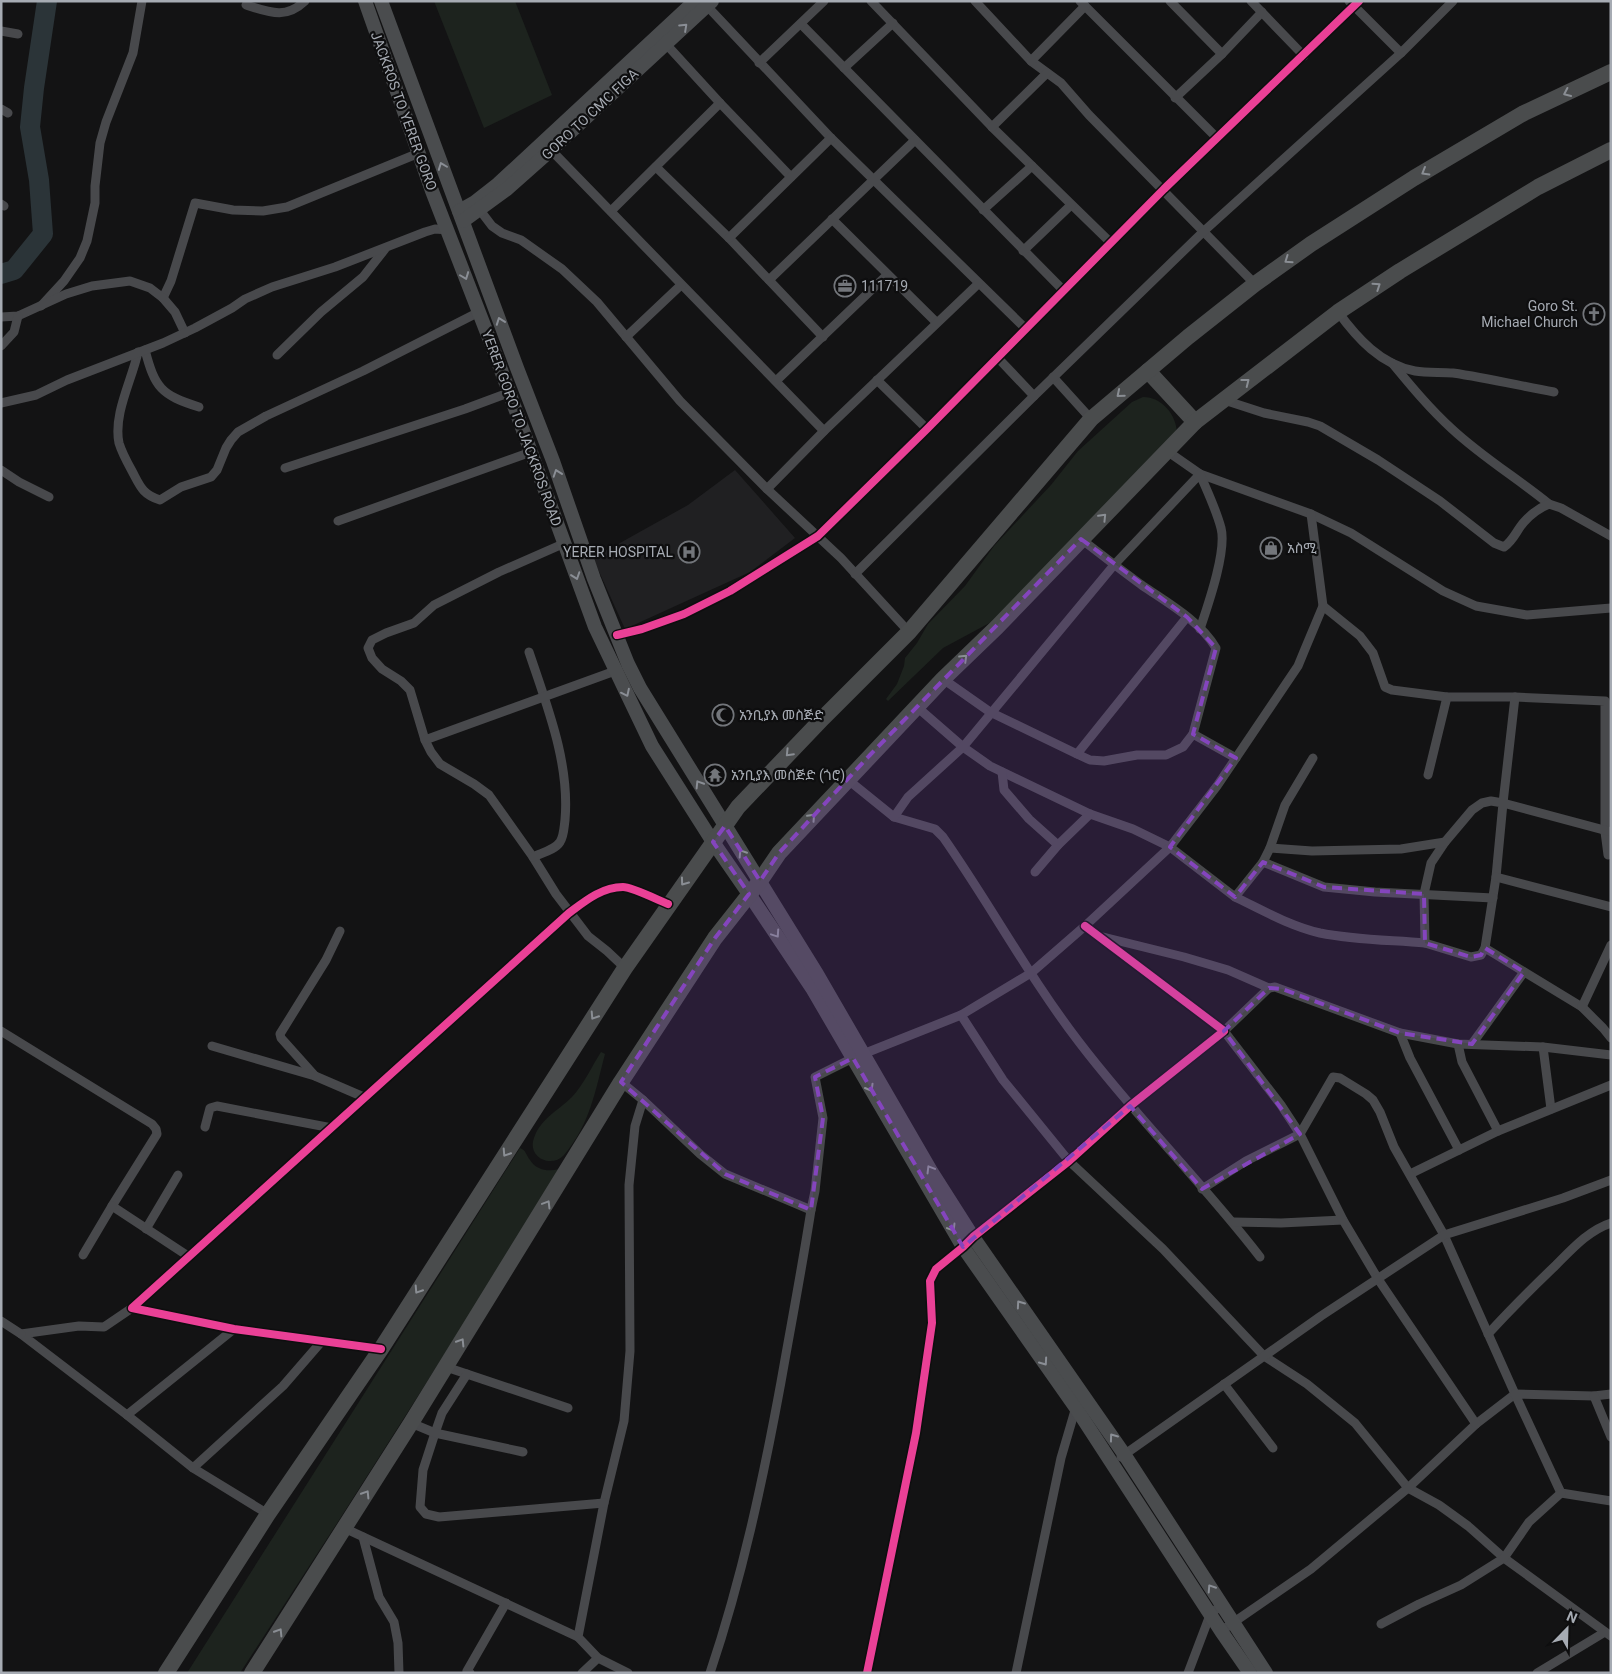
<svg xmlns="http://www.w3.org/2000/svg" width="1612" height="1674" font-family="Roboto,'Noto Sans Ethiopic',sans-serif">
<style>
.built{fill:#202022}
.green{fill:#1d231e}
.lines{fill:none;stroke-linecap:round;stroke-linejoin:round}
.river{stroke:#2b3438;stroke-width:20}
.street{stroke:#48494c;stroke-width:9}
.primary{stroke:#4a4c4e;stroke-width:14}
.highway{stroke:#4a4c4d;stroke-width:16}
.cycleway-casing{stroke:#0e0e0f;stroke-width:11}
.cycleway{stroke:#ea4096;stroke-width:8}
.oneway{stroke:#8a8e95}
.oneway2{stroke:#8a8e94}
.marked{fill:#8445bd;fill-opacity:0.2;stroke:#8445bd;stroke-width:4;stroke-dasharray:10 6;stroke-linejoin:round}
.labels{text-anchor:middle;stroke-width:4.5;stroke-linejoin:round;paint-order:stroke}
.street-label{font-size:14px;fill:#a6abb3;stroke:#0e0e0f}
.poi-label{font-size:14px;fill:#a6abb3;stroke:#0e0e0f;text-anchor:start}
</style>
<rect width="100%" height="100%" fill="#131314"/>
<polygon class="built" points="735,470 795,538 750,572 625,629 592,556 611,548 688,505"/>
<g class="green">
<polygon points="434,1 515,1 552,95 484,128"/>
<path d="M1143,397C1162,397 1177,415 1177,434L995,620L943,648L888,701L886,699L897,684L904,666L905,658L917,643L928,624L965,586L994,546L1051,485L1078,451L1132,402Z"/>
<path d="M601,1052L605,1054C595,1092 590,1124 564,1155C551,1169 527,1157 534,1138C541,1118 558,1111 572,1097C584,1084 592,1066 601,1052Z"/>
<path d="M520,1148C526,1150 526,1155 530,1160C536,1170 548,1172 559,1169L561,1171L341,1517L240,1673H187Z"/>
</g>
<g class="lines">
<polyline class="river" points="1,274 14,270 43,234 39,180 30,127 34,88 47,1"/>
<g class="street">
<polyline points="871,1 992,127 1111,243"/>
<polyline points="975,1 1031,61 1061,83 1089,115 1255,284"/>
<polyline points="1080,1 1217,138"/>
<polyline points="1170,1 1222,54"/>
<polyline points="1251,1 1304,56"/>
<polyline points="1349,1 1401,53"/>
<path d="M246,5C269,12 285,20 305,1"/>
<polyline points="707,6 831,138 1026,329"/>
<polyline points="801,24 1063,290"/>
<polyline points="1,31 18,34"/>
<polyline points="666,44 720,103 791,177"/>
<polyline points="1031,61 1085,6"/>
<polyline points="759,63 824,1"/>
<polyline points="844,68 893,23"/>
<polyline points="1175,98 1222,54 1262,12"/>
<polyline points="1,109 8,113"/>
<polyline points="992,127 1047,73"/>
<polyline points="551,150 824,431"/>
<polyline points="656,167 729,238 823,337"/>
<polyline points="1,204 4,206"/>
<polyline points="476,205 492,226 502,233 521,240 562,269 597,302 680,401 767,489 841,558 909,632"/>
<polyline points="983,210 1032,166"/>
<polyline points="611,211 720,103"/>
<polyline points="832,219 936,322"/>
<polyline points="729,238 831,138"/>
<polyline points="1023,251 1071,205"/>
<polyline points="769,280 915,140"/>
<polyline points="163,298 171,281 195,203 233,210 263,211 287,207 419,153"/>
<polyline points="41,306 64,281 80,258 87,241 95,203 95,186 100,143 106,122 133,53 142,1"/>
<path d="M1338,312C1357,338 1381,365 1415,371C1427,373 1440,372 1453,373C1487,378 1521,386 1554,392"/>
<polyline points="1,317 18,316 66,294 92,286 130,281 150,288 163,298 175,312 185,333"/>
<polyline points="626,337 681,285"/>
<polyline points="1,346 14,332 18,316"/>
<path d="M145,350C155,388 161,395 199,407"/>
<path d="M138,352C132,380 113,414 119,443C122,453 127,462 132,471C140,486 142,494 160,500L181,487L211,477L217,470L226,448L231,440L238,432L266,416L363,371L479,312"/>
<polyline points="277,355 321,312 363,277 385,249"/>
<polyline points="997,357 1034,396"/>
<path d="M1392,363C1411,386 1430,409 1452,429C1482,457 1517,478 1549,504"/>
<polyline points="1053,377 1091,419"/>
<polyline points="877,380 927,429"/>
<polyline points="776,381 887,275"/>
<path d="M1224,400L1264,413L1308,422L1320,426L1378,460L1440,501L1494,543L1504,547C1514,540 1516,531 1524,522C1531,514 1539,508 1549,504L1561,508L1611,536"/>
<polyline points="1,403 36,395 67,380 163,343 195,328 232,308 245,299 272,287 335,267 425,232 435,229 448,230"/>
<polyline points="1167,451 1200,474 1311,514 1351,533 1443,591 1476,606 1527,615 1611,608"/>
<polyline points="285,468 465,409 508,393"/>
<polyline points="1,470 19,482 49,497"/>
<polyline points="767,489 824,431 978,284"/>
<polyline points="338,521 531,452"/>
<path d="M1081,539C1102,555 1122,571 1143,586C1168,603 1200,621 1216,648L1193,734L1183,747L1166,755H1137L1104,761L1090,760L1077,754L1187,617"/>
<polyline points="565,543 499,572 434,605 414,623 386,633 372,640 368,648 372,658 382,669 401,681 410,690 425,740 431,752 440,764 474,784 489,795 533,857 556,894 588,936 607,951 625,968"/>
<polyline points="855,574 1034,396 1204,231 1401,53 1453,1"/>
<polyline points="1323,606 1360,636 1373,653 1385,687 1392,690 1447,697 1515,697 1605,701 1605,832 1608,855"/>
<polyline points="617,635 642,629 684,614 730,591 818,536 927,429 1164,189 1359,1"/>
<path d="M529,652C547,706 570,763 565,820C564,827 564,836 560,842C555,850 541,853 533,857"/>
<polyline points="943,679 990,712 1077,754"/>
<polyline points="1515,697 1503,803 1496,877 1485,948 1481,955 1471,957 1425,943 1424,894 1431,863 1445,842 1472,810 1482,803 1491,801 1503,803 1611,832"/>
<polyline points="917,707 963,747 990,766 1090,814 1133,829 1170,847 1235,897 1263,862 1270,848 1312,851 1401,849 1445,842"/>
<polyline points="1193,734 1236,758"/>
<polyline points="425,740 615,671"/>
<polyline points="1002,772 1004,790 1029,819 1058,845"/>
<polyline points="1428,775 1447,697"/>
<path d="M847,779L894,817L935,829L943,837C990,904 1029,977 1079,1042C1136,1117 1203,1183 1260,1257"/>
<path d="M894,817L908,797L963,747L1114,565L1200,474C1207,491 1216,509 1221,528C1227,551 1208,605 1200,629"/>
<polyline points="1270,848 1285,805 1313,758"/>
<polyline points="1263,862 1324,887 1375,892 1493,898"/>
<polyline points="1035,872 1058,845 1090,814"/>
<polyline points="1496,877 1611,907"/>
<path d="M1235,897C1262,910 1290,926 1320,933C1354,940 1390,940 1425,943"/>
<polyline points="1103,937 1184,957 1228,970 1269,988"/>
<polyline points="1485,948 1582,1007 1603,1028 1611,1038"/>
<polyline points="1582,1007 1611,945"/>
<polyline points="961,1015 1003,1080 1069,1161 1163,1249 1264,1356 1307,1384 1355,1423 1408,1488 1439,1505 1468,1526 1504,1558 1611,1636"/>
<polyline points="1,1031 152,1124 156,1129 157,1134 112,1206 188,1256"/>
<polyline points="1400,1033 1410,1058 1459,1150"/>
<polyline points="1458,1044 1462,1062 1498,1131"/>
<polyline points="1472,1044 1524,972"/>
<polyline points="212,1046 315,1076 366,1098"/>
<polyline points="1543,1047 1551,1109"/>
<polyline points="315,1076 281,1038 280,1034 326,960 340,931"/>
<polyline points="621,1082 643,1100 635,1126 629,1185 630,1351 624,1421 604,1503 578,1637 598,1658 628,1673"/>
<path d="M643,1100L700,1154L725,1174L811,1210C802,1268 791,1325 781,1382C763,1480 742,1578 710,1673"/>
<polyline points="205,1127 210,1108 217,1106 332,1128"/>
<polyline points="1410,1174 1498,1131 1611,1085"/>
<polyline points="1202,1189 1246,1161 1300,1134 1333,1077 1340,1078 1366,1094 1373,1100 1380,1112 1394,1147 1444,1235 1515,1394 1476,1424 1408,1488 1311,1569 1221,1631"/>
<polyline points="811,1210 815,1191 823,1118 815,1077 853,1058 961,1015 1031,973 1085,926 1170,847 1217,786 1298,666 1305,649 1323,606 1311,514"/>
<polyline points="1233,1222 1281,1223 1343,1220"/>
<polyline points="146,1229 178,1175"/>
<polyline points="83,1255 112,1206"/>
<polyline points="132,1308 104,1327 79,1326 21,1334 127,1415 193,1468 268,1514"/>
<polyline points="1,1321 21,1334"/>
<path d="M1488,1334C1510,1310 1533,1287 1556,1265C1572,1249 1589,1230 1611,1223"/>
<path d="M381,1349L234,1329L132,1308L569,913C585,901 602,887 623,887C632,887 658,900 668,904"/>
<polyline points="446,1367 568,1408"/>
<polyline points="467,1374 442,1413 435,1433 423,1470 420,1507 426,1514 439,1517 604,1503"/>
<polyline points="1224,1384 1273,1448"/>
<polyline points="1611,1394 1594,1396 1515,1394 1561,1493 1611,1501"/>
<polyline points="1594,1396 1611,1437"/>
<polyline points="127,1415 234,1329"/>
<polyline points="411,1423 435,1433 523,1452"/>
<polyline points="1476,1424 1378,1279 1343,1220 1300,1134 1281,1105 1224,1031 1269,988 1275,987 1400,1033 1458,1044 1543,1047 1611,1055"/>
<polyline points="1121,1457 1321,1316 1444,1235 1563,1198 1611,1180"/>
<polyline points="193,1468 283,1386 322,1341"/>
<polyline points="344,1528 578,1637"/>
<polyline points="363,1537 379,1597 394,1622 398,1643 399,1673"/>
<polyline points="1381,1624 1419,1604 1461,1585 1504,1558 1529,1522 1561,1493"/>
<polyline points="470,1673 467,1671 506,1603"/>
<polyline points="582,1673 598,1658"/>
<polyline points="867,1673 916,1433 932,1323 930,1281 936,1269 963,1247 973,1237 1069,1161 1130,1106 1224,1031 1085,926"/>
<polyline points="1016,1673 1061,1458 1076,1407"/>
<polyline points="1188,1673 1210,1615 1222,1604"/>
<polyline points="1537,1673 1605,1632"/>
</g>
<g class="primary">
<polyline points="365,1 432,191 494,351 595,627 652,746 713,842 749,894 812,988 963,1247 1076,1408 1221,1631 1250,1673"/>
<polyline points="381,1 517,368 553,461 594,579 628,664 640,688 817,974 931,1171 973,1237 1124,1454 1266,1673"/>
<polyline points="459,211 475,202 498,184 695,1"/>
<polyline points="463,221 507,189 551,150 712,1"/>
</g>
<g class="highway">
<polyline points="1148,371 1195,422"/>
<polyline points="166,1673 268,1514 381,1349 625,968 738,807 823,718 909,632 1091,419 1188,337 1255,284 1311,244 1414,178 1524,113 1611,72"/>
<polyline points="252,1673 411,1423 621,1082 715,938 760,881 779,853 943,679 997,627 1195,422 1338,312 1400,271 1538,187 1611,150"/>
</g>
<g class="cycleway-casing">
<g id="cycleway">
<polyline points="617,635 642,629 684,614 730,591 818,536 927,429 1164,189 1359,1"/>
<path d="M381,1349L234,1329L132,1308L569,913C585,901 602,887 623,887C632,887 658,900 668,904"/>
<polyline points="867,1673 916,1433 932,1323 930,1281 936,1269 963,1247 973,1237 1069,1161 1130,1106 1224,1031 1085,926"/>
</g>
</g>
<use href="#cycleway" class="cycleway"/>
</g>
<defs><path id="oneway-chevron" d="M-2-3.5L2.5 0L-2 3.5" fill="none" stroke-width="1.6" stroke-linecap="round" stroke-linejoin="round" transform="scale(1.25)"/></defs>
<g class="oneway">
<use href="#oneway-chevron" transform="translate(684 27) rotate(-43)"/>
<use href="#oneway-chevron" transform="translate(442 166) rotate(-111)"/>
<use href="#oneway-chevron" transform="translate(465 276) rotate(69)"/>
<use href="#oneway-chevron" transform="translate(500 321) rotate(-110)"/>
<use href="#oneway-chevron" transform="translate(557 473) rotate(-109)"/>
<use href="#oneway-chevron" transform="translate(576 576) rotate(71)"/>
<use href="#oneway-chevron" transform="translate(626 693) rotate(64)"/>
<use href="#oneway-chevron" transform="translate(699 784) rotate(-122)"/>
<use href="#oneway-chevron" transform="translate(742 853) rotate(-123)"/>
<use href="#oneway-chevron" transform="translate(776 934) rotate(56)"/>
<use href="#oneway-chevron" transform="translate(870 1088) rotate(60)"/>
<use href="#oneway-chevron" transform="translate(930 1169) rotate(-121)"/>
<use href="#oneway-chevron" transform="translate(952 1228) rotate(59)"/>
<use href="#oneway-chevron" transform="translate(1020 1304) rotate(-125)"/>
<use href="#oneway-chevron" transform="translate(1044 1362) rotate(55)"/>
<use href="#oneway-chevron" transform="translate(1113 1437) rotate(-126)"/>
<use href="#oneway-chevron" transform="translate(1211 1588) rotate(-123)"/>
</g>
<g class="oneway2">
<use href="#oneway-chevron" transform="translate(1567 93) rotate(155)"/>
<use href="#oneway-chevron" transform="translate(1425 172) rotate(150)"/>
<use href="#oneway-chevron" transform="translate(1288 260) rotate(145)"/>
<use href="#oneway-chevron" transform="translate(1377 286) rotate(-34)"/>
<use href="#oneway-chevron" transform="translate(1246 382) rotate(-38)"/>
<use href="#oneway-chevron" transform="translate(1120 394) rotate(140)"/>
<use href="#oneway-chevron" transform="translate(1103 517) rotate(-46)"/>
<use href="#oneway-chevron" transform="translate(964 658) rotate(-44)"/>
<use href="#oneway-chevron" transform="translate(789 753) rotate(134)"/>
<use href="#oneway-chevron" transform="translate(812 817) rotate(-47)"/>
<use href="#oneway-chevron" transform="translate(684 882) rotate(126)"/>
<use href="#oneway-chevron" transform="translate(594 1016) rotate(123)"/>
<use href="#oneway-chevron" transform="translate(506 1153) rotate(123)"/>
<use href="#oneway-chevron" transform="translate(547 1204) rotate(-59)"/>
<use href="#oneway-chevron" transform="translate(418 1290) rotate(123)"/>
<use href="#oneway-chevron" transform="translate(461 1342) rotate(-58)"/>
<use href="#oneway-chevron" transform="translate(366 1494) rotate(-58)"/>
<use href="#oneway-chevron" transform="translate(279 1632) rotate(-58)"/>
</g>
<path class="marked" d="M1081,539L1187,617L1216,648L1193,734L1236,758L1170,847L1235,897L1263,862L1324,887L1424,894L1425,943L1471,957L1481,955L1485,948L1524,972L1472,1044L1400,1033L1282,989L1269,988L1224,1031L1300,1134L1202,1189L1130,1106L963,1247L853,1058L815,1077L823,1118L811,1210L725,1174L621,1082L715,938L749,894L713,842L725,826L760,881L779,853L869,756Z"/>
<defs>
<g id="office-ring" transform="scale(1.125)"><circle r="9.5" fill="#0e0e0f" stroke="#73767b" stroke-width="1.5"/><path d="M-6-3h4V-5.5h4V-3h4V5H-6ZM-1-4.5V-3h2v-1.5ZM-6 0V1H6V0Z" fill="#73767b"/></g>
<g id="church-ring" transform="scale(1.125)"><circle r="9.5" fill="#0e0e0f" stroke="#73767b" stroke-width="1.5"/><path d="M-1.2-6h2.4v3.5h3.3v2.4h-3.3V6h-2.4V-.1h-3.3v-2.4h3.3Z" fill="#73767b"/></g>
<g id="shop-ring" transform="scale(1.125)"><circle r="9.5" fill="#0e0e0f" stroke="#73767b" stroke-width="1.5"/><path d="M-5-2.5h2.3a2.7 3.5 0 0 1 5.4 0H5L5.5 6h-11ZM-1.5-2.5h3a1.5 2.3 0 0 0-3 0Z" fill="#73767b"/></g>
<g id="hospital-ring" transform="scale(1.125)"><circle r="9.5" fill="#0e0e0f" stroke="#73767b" stroke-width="1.5"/><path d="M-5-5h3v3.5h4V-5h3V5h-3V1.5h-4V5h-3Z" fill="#73767b"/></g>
<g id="mosque-ring" transform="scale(1.125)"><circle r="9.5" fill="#0e0e0f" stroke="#73767b" stroke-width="1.5"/><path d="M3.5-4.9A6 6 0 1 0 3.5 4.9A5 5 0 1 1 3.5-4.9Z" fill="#73767b"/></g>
<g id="temple-ring" transform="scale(1.125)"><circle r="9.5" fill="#0e0e0f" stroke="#73767b" stroke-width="1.5"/><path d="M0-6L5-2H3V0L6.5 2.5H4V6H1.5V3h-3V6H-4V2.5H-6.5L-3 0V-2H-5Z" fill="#73767b"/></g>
</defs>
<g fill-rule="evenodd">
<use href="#office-ring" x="845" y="286"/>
<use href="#church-ring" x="1594" y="314"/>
<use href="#shop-ring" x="1271" y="548"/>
<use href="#hospital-ring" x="689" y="552"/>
<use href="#mosque-ring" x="723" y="715"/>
<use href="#temple-ring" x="715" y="775"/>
</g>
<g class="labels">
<g class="street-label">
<text transform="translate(404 111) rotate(70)" y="5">JACKROS TO YERER GORO</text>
<text transform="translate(590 114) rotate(-43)" y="5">GORO TO CMC FIGA</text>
<text transform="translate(522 428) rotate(70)" y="5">YERER GORO TO JACKROS ROAD</text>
</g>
<g class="poi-label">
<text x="861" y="291">111719</text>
<text x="1578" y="311" text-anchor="end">Goro St.<tspan x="1578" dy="16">Michael Church</tspan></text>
<text x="1287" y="553">አስሚ</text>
<text x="673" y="557" text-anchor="end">YERER HOSPITAL</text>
<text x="739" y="720">አንቢያእ መስጅድ</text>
<text x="731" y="780">አንቢያእ መስጅድ (ጎሮ)</text>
</g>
</g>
<rect width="1612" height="1674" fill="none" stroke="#a6abb3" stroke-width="5"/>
<g transform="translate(1567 1629) rotate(23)" stroke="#0e0e0f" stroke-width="4" paint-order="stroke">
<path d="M0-4L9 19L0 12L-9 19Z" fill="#a6abb3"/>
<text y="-8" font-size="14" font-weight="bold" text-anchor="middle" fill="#a6abb3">N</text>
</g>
</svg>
